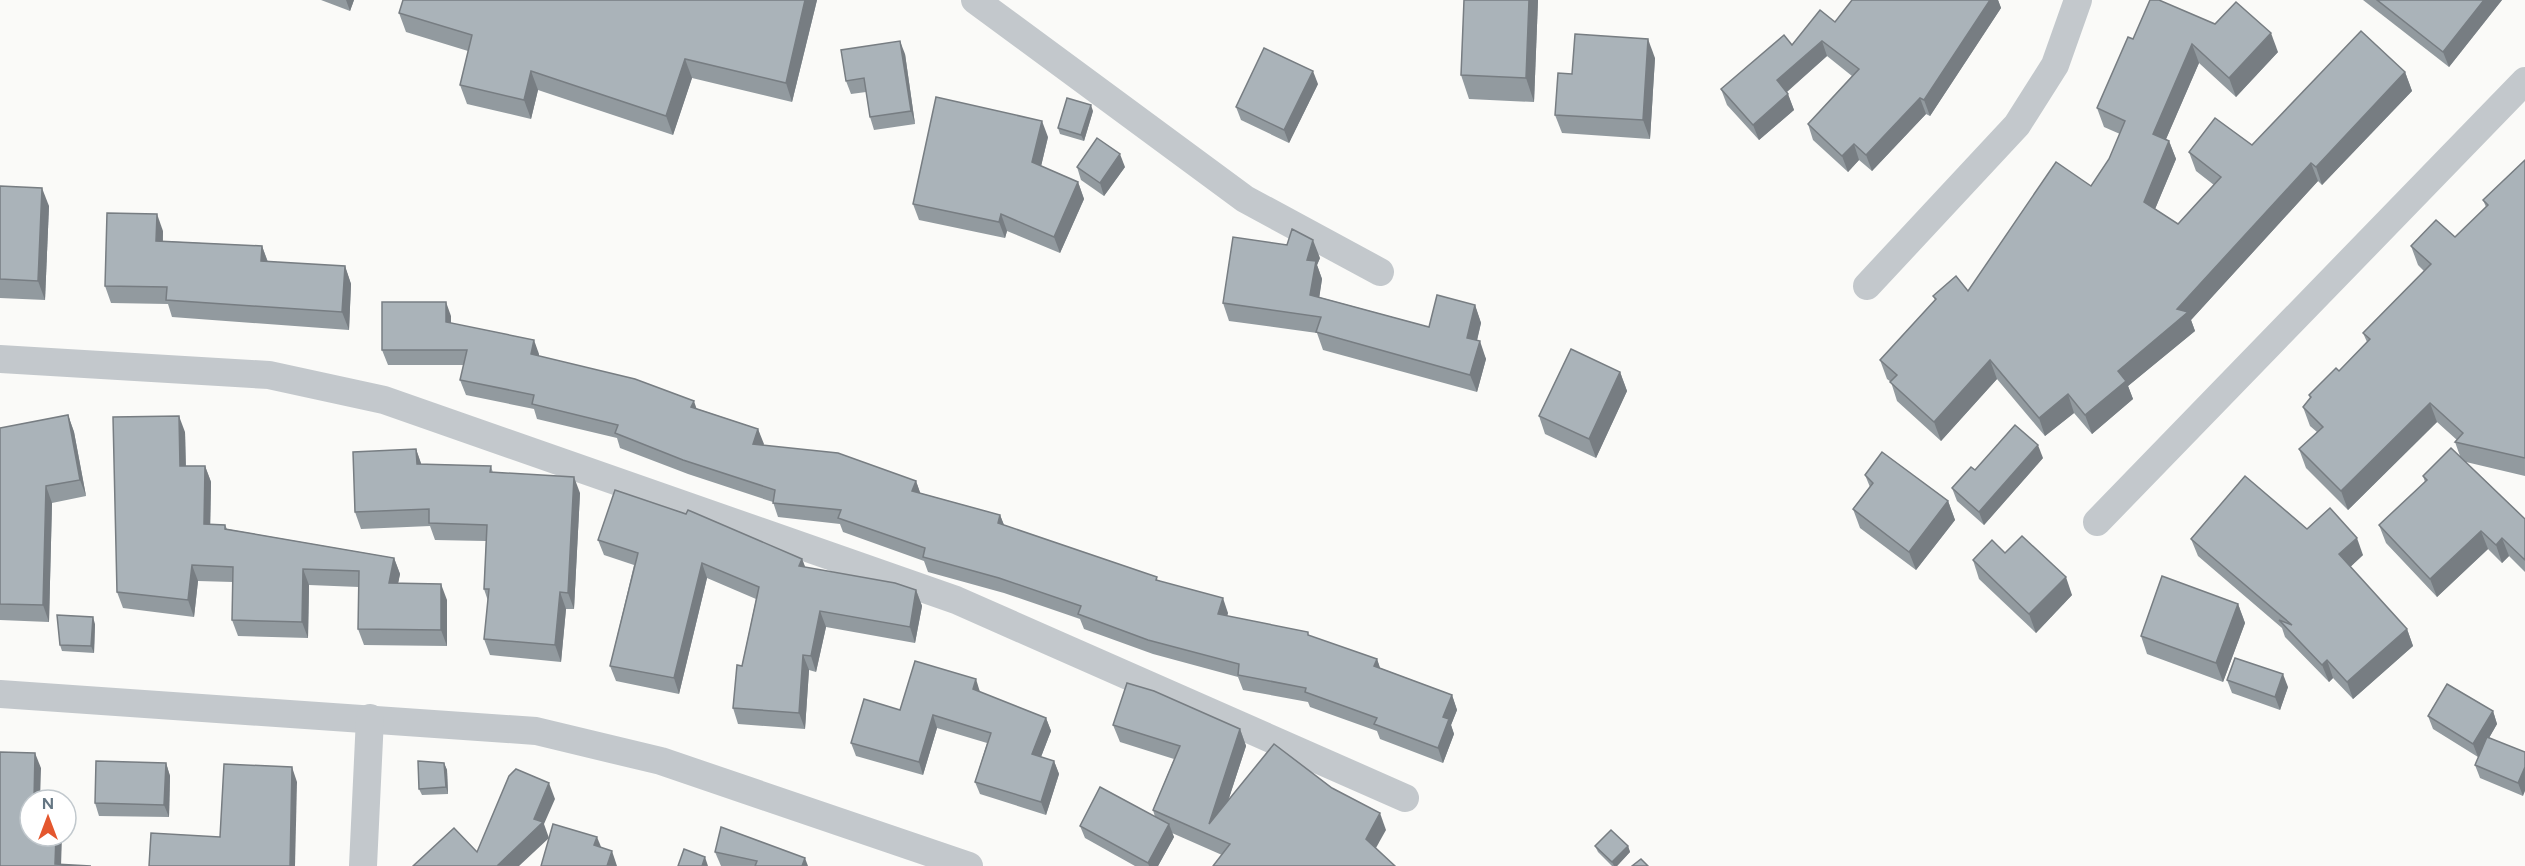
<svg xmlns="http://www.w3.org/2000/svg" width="2525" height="866" font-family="Figtree,sans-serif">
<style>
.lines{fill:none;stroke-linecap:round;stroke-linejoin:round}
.minor{stroke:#c3c8cc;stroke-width:28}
.wall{fill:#929a9f}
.shaded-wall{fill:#777d82}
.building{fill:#aab3b9;stroke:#777d82;stroke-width:1.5}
</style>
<rect width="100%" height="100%" fill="#fafaf8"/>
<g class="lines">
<g class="minor">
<polyline points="975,0 1245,199 1380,272"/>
<polyline points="1867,286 2017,125 2055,65 2078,0"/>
<polyline points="0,359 269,375 384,400 956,600 1405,798"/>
<polyline points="2097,522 2525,81"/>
<polyline points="0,694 536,731 661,761 969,866"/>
<polyline points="363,866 370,718"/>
</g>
</g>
<g class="wall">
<polygon points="321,0 354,0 350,11"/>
<polygon points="817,0 792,102 692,78 673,135 538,90 531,119 467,104 460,85 468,51 406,32 399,13"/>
<polygon points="1464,0 1538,0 1534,102 1469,99 1461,75"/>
<polygon points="1852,0 1998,0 2001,8 1930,116 1926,114 1872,171 1859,160 1848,172 1813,140 1808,124 1852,76 1827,56 1787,92 1794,110 1759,140 1727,105 1721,89 1835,22"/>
<polygon points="2363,0 2502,0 2449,67"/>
<polygon points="2133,39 2278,52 2236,97 2199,63 2166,139 2169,141 2176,159 2155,209 2178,224 2214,185 2196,171 2189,152 2252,145 2405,72 2412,91 2322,185 2318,181 2191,320 2195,331 2128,386 2133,399 2092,434 2074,413 2045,436 1997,379 1941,441 1897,401 1891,382 1887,379 1880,360 1935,300 1933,296 1968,291 2091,186 2109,159 2120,134 2104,127 2097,108"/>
<polygon points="905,54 915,124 874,130 870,117 866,92 851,94 846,81"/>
<polygon points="1655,58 1650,139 1562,133 1555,115 1572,74"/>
<polygon points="1318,84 1289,143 1241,120 1236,107"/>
<polygon points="1093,111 1084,141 1060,134 1058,128"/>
<polygon points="1048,137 1041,166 1078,182 1084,199 1060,253 1007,231 1005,238 919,220 913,204"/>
<polygon points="2525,160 2525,476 2466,462 2525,519 2525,572 2509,556 2502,563 2488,549 2437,597 2386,543 2379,525 2425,482 2423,476 2460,456 2455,442 2457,440 2437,422 2348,510 2306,468 2299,449 2317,432 2310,426 2303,407 2310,398 2309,395 2339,371 2367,342 2363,333 2424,271 2418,265 2411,246 2455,237 2486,207 2483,200"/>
<polygon points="1077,167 1125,167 1104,196 1081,180"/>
<polygon points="0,186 49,206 45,300 0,298"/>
<polygon points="163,231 163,241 262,246 268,262 345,266 351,284 349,330 172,317 168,304 111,303 105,286"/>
<polygon points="1320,258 1317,265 1322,279 1319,297 1429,327 1475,305 1481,323 1477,341 1486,359 1477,392 1323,350 1317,333 1229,321 1223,303"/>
<polygon points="451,316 451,323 539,354 539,356 758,429 763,445 916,481 920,493 1000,515 1004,525 1158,580 1228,613 1227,616 1310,636 1377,659 1380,668 1452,695 1457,710 1451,725 1454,734 1443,763 1380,739 1377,731 1310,707 1308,702 1243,690 1238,677 1153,654 1084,629 1080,619 1004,593 928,572 924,561 843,532 840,524 778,517 773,502 688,474 620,448 617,438 537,419 534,409 466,395 460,380 464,365 388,365 382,350"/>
<polygon points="1620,372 1627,391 1596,458 1545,434 1539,416"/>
<polygon points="68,415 74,432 86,496 52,503 49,622 0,620 0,428"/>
<polygon points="185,432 186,466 205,466 211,482 210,524 225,525 227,529 394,558 400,574 398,583 447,600 447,646 364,645 358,629 359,587 309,585 308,638 238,636 232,620 233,582 198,581 194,617 123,608 117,592"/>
<polygon points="416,449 421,464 491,466 493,473 580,493 574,609 566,609 561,662 490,655 484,639 488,601 484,589 486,541 435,540 430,526 361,529 355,512"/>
<polygon points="2043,458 1984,525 1957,501 1952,488 1975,470"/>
<polygon points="1865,475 1948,501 1955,520 1916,570 1860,528 1853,509 1870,487"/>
<polygon points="2307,529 2363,555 2350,567 2407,629 2413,646 2353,699 2333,678 2329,682 2285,637 2282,628 2198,556 2191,539"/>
<polygon points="598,540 802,559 805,567 916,590 922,606 915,643 826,627 816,672 809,670 805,729 738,724 733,708 756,599 707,578 679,694 616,681 610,666 634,565 604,555"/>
<polygon points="2005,553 2072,595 2036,633 1979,579 1973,560"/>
<polygon points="2238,604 2245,623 2223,682 2147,654 2141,636"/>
<polygon points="95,624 94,653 62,651 60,645"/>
<polygon points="2227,680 2288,687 2280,710 2232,693"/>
<polygon points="980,692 1046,718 1051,731 1041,757 1054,761 1059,774 1046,815 980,794 975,782 987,743 937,728 923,775 856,756 851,743 900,710"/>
<polygon points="2493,711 2497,724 2489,738 2525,752 2523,796 2480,778 2475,765 2481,752 2478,757 2433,729 2428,716"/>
<polygon points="1113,725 1240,729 1246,746 1228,801 1386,830 1222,855 1172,833 1174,837 1158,866 1135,866 1085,838 1080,826 1155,817 1153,810 1174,759 1120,742"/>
<polygon points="166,763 170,776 169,817 99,816 95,803"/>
<polygon points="444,763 447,770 448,794 422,795 419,789"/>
<polygon points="1595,846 1628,846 1630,852 1617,866 1612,866 1598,852"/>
<polygon points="715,852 808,866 721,866"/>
</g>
<g class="shaded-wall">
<polygon points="346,0 354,0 350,11"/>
<polygon points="805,0 817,0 792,102 786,83"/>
<polygon points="1529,0 1538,0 1534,102 1526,78"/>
<polygon points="1990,0 1998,0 2001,8 1930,116 1924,100"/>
<polygon points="2484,0 2502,0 2449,67 2443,52"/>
<polygon points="2271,33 2278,52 2236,97 2229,78"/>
<polygon points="1648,39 1655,58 1650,139 1643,120"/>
<polygon points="900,41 905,54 915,124 911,111"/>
<polygon points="1822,41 1827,56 1782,96 1777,80"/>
<polygon points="2192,44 2199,63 2160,153 2153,134"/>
<polygon points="685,59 692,78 673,135 666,116"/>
<polygon points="531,71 538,90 531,119 524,100"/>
<polygon points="1313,71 1318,84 1289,143 1284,130"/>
<polygon points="2405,72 2412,91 2322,185 2316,167"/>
<polygon points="1788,94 1794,110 1759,140 1753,125"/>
<polygon points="1920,98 1926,114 1872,171 1866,155"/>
<polygon points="1091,105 1093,111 1084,141 1081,135"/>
<polygon points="1042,121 1048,137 1038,179 1032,162"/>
<polygon points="2169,141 2176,159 2150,221 2144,202"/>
<polygon points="1854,144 1859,160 1848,172 1842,156"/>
<polygon points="1120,154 1125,167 1104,196 1100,183"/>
<polygon points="2311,163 2318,181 2191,320 2195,331 2128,386 2133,399 2092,434 2085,415 2118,371 2177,309"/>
<polygon points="1078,182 1084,199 1060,253 1054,237"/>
<polygon points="42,188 49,206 45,300 38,281"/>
<polygon points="157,214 163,231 162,258 156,241"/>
<polygon points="1001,214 1007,231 1005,238 999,222"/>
<polygon points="1313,240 1320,258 1317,265 1322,279 1317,313 1310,295 1307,260"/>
<polygon points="262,246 268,263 261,261"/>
<polygon points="345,266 351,284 349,330 342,312"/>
<polygon points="446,302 451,316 451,337 446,322"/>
<polygon points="1475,305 1481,323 1473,356 1467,338"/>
<polygon points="534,340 539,354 536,368 531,354"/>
<polygon points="1480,341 1486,359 1477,392 1470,375"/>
<polygon points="1990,360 1997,379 1941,441 1934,422"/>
<polygon points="1620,372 1627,391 1596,458 1589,439"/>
<polygon points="2068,394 2074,413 2045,436 2039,418"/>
<polygon points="694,401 699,416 691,407"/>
<polygon points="2430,403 2437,422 2348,510 2341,491"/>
<polygon points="68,415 74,432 86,496 80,480"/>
<polygon points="179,416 185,432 186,482 180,466"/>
<polygon points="758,429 764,444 759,458 753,444"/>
<polygon points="2038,445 2043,458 1984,525 1979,512"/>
<polygon points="416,449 422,466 417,464"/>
<polygon points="205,466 211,482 210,540 204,524"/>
<polygon points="574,477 580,493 574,609 568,593"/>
<polygon points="916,481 921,495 912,491"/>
<polygon points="46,486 52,503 49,622 43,605"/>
<polygon points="1948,501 1955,520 1916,570 1909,552"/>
<polygon points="1000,515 1006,530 998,523"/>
<polygon points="2481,531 2488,549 2437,597 2430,579"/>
<polygon points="2357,538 2363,555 2345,572 2339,554"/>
<polygon points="2502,538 2509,556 2502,563 2496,545"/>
<polygon points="394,558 400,574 395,599 389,583"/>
<polygon points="802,559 808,574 799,566"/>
<polygon points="702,563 707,578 679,694 674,678"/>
<polygon points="192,565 198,581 194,617 188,600"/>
<polygon points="303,569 309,585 308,638 302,622"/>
<polygon points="2066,577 2072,595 2036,633 2029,614"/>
<polygon points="441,584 447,600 447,646 441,630"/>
<polygon points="916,590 922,606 915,643 910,627"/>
<polygon points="560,592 566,609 561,662 555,645"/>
<polygon points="1223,598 1228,613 1223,629 1218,614"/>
<polygon points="2238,604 2245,623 2223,682 2216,663"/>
<polygon points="820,611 826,627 816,672 811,656"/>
<polygon points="93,617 95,624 94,653 91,646"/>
<polygon points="2407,629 2413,646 2353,699 2347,682"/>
<polygon points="803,655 809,670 805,729 799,713"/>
<polygon points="1377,659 1382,674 1374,666"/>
<polygon points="2327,660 2333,678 2329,682 2322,665"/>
<polygon points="2283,674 2288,687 2280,710 2275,697"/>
<polygon points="976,679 980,692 973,689"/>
<polygon points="1452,695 1457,710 1451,725 1454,734 1443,763 1438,748 1443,717"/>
<polygon points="2493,711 2497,724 2478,757 2473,744"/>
<polygon points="933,715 937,728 923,775 919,762"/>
<polygon points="1046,718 1051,731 1037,767 1032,754"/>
<polygon points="1240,729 1246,746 1216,838 1209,824"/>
<polygon points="35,753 41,768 40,800 34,800"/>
<polygon points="1054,761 1059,774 1046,815 1041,802"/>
<polygon points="166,763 170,776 169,817 164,805"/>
<polygon points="444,763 447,770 448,794 446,787"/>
<polygon points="292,767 297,782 295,866 290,866"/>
<polygon points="2525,767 2525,791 2523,796 2518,783"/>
<polygon points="549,783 555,799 544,824 549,838 519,866 497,866 534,819"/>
<polygon points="1380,813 1386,830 1372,855 1366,839"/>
<polygon points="1169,824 1174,837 1158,866 1149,866 1148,863"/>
<polygon points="56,836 62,836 61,866 55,864"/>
<polygon points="597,837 604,854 594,845"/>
<polygon points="1628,846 1630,852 1617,866 1614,866 1612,862"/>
<polygon points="612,851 617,866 607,866"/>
<polygon points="705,857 708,866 702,866"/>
<polygon points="805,858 808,866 802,866"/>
</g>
<g class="building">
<polygon points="403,0 805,0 786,83 685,59 666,116 531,71 524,100 460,85 472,35 399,13"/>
<polygon points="1464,0 1529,0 1526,78 1461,75"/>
<polygon points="1852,0 1990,0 1924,100 1920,98 1866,155 1854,144 1842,156 1808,124 1859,69 1822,41 1777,80 1788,94 1753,125 1721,89 1784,35 1792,45 1820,10 1835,22"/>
<polygon points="2150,0 2159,0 2215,24 2236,2 2271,33 2229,78 2192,44 2153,134 2169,141 2144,202 2178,224 2221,177 2189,152 2215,118 2252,145 2361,31 2405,72 2316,167 2311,163 2177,309 2188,312 2118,371 2126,381 2085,415 2068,394 2039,418 1990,360 1934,422 1890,382 1897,375 1880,360 1936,299 1933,296 1956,276 1968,291 2056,162 2091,186 2109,159 2125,121 2097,108 2128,37 2133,39"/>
<polygon points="2377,0 2484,0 2443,52"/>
<polygon points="1575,34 1648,39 1643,120 1555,115 1558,73 1572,74"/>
<polygon points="900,41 911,111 870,117 864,78 846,81 841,50"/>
<polygon points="1264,48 1313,71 1284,130 1236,107"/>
<polygon points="936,97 1042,121 1032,162 1078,182 1054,237 1001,214 999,222 913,204"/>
<polygon points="1067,98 1091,105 1081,135 1058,128"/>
<polygon points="1097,138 1120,154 1100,183 1077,167"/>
<polygon points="2525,160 2525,458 2455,442 2463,433 2430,403 2341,491 2299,449 2323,427 2303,407 2311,397 2309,395 2336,368 2339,371 2370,339 2363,333 2431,264 2411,246 2436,220 2455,237 2488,205 2483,200"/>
<polygon points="0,186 42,188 38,281 0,279"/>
<polygon points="107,213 157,214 156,241 262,246 261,261 345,266 342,312 166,300 167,287 105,286"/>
<polygon points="1292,229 1313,240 1307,260 1316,261 1310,295 1429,327 1437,295 1475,305 1467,338 1480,341 1470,375 1316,332 1321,317 1223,303 1233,237 1287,245"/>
<polygon points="382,302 446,302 446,322 534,340 531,354 635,379 694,401 691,407 758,429 753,444 838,453 916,481 912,491 1000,515 998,523 1157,577 1156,580 1223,598 1218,614 1308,632 1308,635 1377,659 1374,666 1452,695 1443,717 1449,719 1438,748 1374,724 1377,718 1305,692 1306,688 1238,675 1239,664 1148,640 1078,614 1081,606 999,578 923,557 925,548 838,518 841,510 773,503 775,490 683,460 615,433 618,425 532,404 534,395 460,380 467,350 382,350"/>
<polygon points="1571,349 1620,372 1589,439 1539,416"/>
<polygon points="68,415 80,480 46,486 43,605 0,604 0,428"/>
<polygon points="179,416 180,466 205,466 204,524 225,525 225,529 394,558 389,583 441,584 441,630 358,629 359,571 303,569 302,622 232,620 233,567 192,565 188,600 117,592 113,417"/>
<polygon points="2015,425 2038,445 1979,512 1952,488 1971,467 1975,470"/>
<polygon points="2451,448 2525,519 2525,560 2502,538 2496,545 2481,531 2430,579 2379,525 2427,480 2423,476"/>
<polygon points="416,449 417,464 491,466 490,472 574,477 568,593 560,592 555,645 484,639 489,589 484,589 487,525 429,523 429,509 355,512 353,452"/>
<polygon points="1882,452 1948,501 1909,552 1853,509 1873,483 1865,475"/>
<polygon points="2245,476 2307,529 2330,508 2357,538 2339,554 2407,629 2347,682 2327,660 2322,665 2279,620 2292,625 2191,539"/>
<polygon points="615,490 686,514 688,510 695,513 802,559 799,566 895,583 916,590 910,627 820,611 811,656 803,655 799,713 733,708 737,665 742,666 759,587 702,563 674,678 610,666 638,553 598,540"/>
<polygon points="2022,536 2066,577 2029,614 1973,560 1992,540 2005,553"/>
<polygon points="2162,576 2238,604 2216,663 2141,636"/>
<polygon points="57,615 93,617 91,646 60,645"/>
<polygon points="2235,658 2283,674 2275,697 2227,680"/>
<polygon points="915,661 976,679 973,689 1046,718 1032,754 1054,761 1041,802 975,782 991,733 933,715 919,762 851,743 864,699 900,710"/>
<polygon points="1127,683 1154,691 1240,729 1209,824 1274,744 1332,788 1380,813 1366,839 1395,866 1213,866 1230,844 1153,810 1180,746 1113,725"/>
<polygon points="2447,684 2493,711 2473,744 2428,716"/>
<polygon points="2487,737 2525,752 2525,767 2518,783 2475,765"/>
<polygon points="0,752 35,753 34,800 30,800 30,836 56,836 55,864 91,866 0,866"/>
<polygon points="96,761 166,763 164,805 95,803"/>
<polygon points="418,761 444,763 446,787 419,789"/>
<polygon points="224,764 292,767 290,866 149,866 151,833 220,837"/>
<polygon points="516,769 549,783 534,819 543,822 497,866 413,866 454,828 477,852 509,776"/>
<polygon points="1100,787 1169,824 1148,863 1080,826"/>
<polygon points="553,824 597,837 594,845 612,851 607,866 541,866"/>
<polygon points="721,827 805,858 802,866 755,866 757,861 715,852"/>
<polygon points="1611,830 1628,846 1612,862 1595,846"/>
<polygon points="684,849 705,857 702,866 678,866"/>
<polygon points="1641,859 1648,866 1632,866"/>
</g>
<g transform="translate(48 818)"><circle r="28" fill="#ffffff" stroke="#c1c8cd" stroke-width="1.5"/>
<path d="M0-4.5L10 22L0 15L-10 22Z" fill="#e4572e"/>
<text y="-9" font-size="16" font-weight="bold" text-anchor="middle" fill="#657683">N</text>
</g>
</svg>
